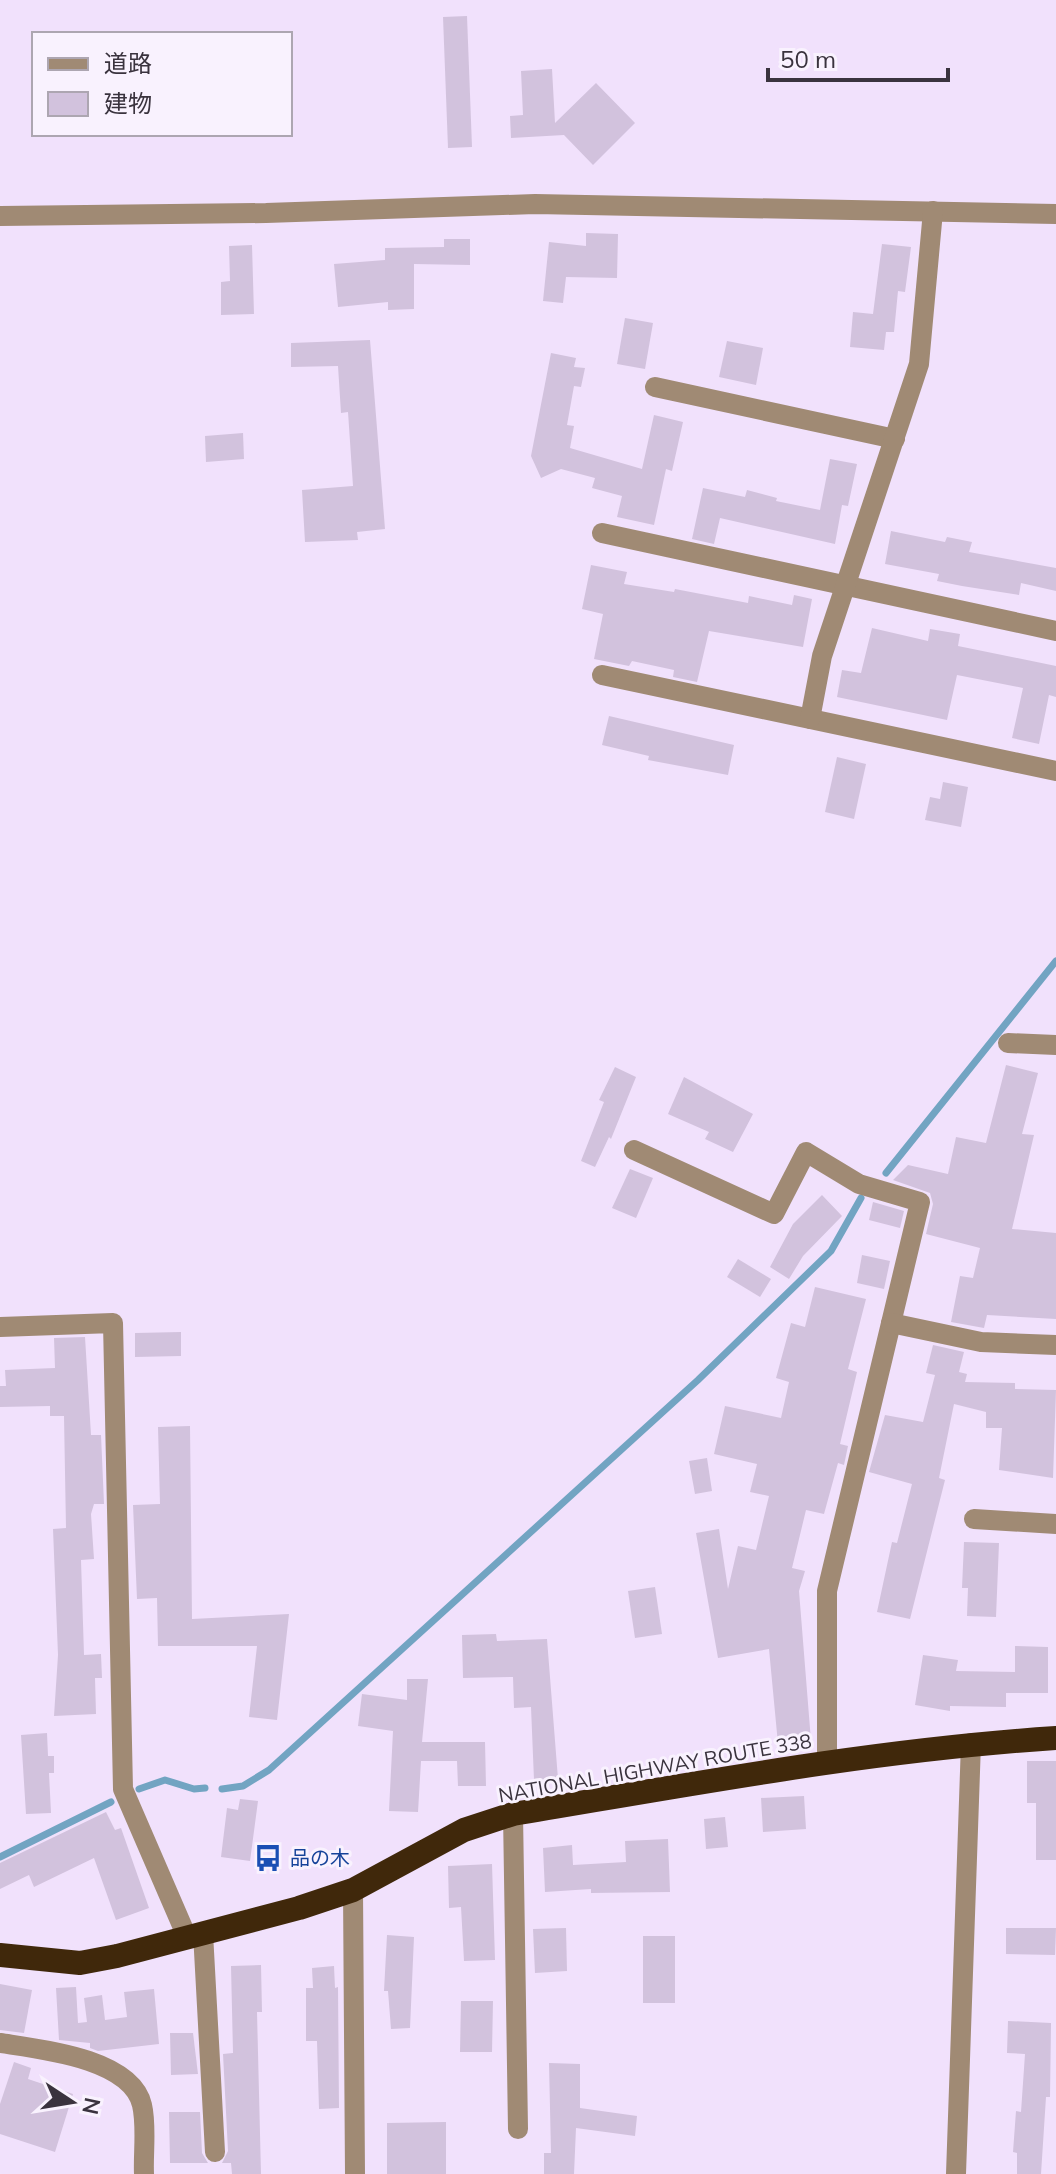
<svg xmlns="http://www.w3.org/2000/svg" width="1056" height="2174" font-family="Mulish,'Noto Sans JP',sans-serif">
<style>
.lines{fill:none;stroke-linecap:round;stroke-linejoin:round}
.stream{stroke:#72a4c2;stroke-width:7}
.building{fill:#d2c2dd}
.minor{stroke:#a08a74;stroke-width:20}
.highway{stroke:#40280b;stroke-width:24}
.labels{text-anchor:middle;stroke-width:6;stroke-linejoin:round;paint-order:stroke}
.street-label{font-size:20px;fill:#3a333e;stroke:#f9f2fe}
.transit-label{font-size:20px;fill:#164399;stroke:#f9f2fe;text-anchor:start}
</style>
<rect width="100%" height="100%" fill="#f1e1fc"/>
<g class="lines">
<g class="stream">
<polyline points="886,1173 1056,961"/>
<polyline points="139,1789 165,1780 194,1789 205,1788"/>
<polyline points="222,1789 243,1786 269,1770 698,1380 831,1251 861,1198"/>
<polyline points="0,1857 111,1802"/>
</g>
</g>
<g class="building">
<polygon points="467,16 472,147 448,148 443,17"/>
<polygon points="552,69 555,123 596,83 635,123 593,165 564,135 511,138 510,116 523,115 521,71"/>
<polygon points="586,233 618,234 617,278 566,277 563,303 543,301 549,242 586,246"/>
<polygon points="444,239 470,239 470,265 414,264 414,309 388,310 388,302 338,307 334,264 385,260 385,248 444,247"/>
<polygon points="882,244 911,247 905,292 898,291 894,332 886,332 884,350 850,347 853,312 873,314"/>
<polygon points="252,245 254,314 221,315 221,282 230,281 229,246"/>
<polygon points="625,318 653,323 645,369 617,364"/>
<polygon points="370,340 385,529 357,532 358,540 305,542 302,490 353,486 348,412 341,413 338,366 291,367 291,343"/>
<polygon points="727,341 763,348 756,385 719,377"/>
<polygon points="551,353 576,358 574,367 585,368 581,387 574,386 567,425 574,426 570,448 642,469 654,415 683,422 672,471 666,469 654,525 617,517 622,496 592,488 595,478 561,469 541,478 531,456"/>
<polygon points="243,433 244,459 206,462 205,436"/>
<polygon points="830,459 857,464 848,506 842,505 835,544 720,518 714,544 692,539 703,488 745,497 747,490 777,498 776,501 820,510"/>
<polygon points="891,531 945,542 947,537 972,542 969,552 1056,568 1056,591 1021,583 1019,595 962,586 937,581 939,574 885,564"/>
<polygon points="591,565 627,572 624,584 674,592 675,589 748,603 749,596 792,605 794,595 812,599 803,647 709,631 697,682 673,677 674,670 632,661 629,666 594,659 603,614 582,609"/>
<polygon points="872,628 928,641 930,629 960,634 958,646 1056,666 1056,697 1049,695 1039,744 1012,738 1023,688 957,675 947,720 837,697 842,670 861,673"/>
<polygon points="609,716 734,745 728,775 648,760 649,756 602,745"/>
<polygon points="837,757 866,764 854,819 825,812"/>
<polygon points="943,782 968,787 961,827 925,820 930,797 940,799"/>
<polygon points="1006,1065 1038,1073 1022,1134 1034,1135 1012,1229 1056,1233 1056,1319 987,1315 984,1328 951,1322 960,1276 973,1278 980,1248 926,1234 933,1204 930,1193 893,1180 908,1165 948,1174 956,1137 986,1143"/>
<polygon points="615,1067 636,1077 611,1139 609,1137 595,1167 581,1161 604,1102 599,1100"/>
<polygon points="684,1077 753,1114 733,1152 705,1139 709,1132 668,1114"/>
<polygon points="630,1169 653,1178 636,1218 612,1208"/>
<polygon points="822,1195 842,1216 803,1256 789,1279 770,1267 793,1224"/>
<polygon points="873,1202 904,1211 900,1228 869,1220"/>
<polygon points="862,1255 890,1261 884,1289 857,1283"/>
<polygon points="738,1259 771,1279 760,1297 727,1277"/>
<polygon points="815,1287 866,1299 848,1369 857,1372 840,1444 848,1446 844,1465 838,1463 824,1514 806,1510 792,1568 805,1571 799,1591 811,1741 778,1744 769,1649 718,1658 696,1533 719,1529 728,1589 738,1546 756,1550 769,1496 750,1492 757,1464 714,1454 725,1406 781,1418 789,1382 776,1378 791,1323 805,1327"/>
<polygon points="181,1332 181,1356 135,1357 135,1333"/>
<polygon points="85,1337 91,1435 101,1435 104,1504 94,1504 91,1514 94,1559 81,1560 84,1655 101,1654 102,1678 95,1678 96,1714 54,1716 58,1655 53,1529 66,1528 64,1416 50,1416 50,1406 0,1407 0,1386 6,1386 5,1370 55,1368 54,1338"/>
<polygon points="933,1345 964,1352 959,1372 967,1374 965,1382 1015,1383 1015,1389 1056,1390 1053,1478 999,1470 1002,1428 986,1428 986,1412 954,1404 939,1478 945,1480 910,1619 877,1612 892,1542 897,1543 912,1484 869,1472 885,1415 923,1422 935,1375 926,1373"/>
<polygon points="190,1426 192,1619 289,1614 277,1720 249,1717 257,1646 158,1646 157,1598 137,1599 133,1505 160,1504 158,1427"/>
<polygon points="707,1458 712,1491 695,1494 689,1461"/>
<polygon points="964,1542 999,1543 996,1617 967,1616 968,1588 962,1588"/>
<polygon points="655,1587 662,1634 635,1638 628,1591"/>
<polygon points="496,1634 497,1641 547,1639 558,1779 534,1780 531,1707 514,1708 513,1677 463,1678 462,1635"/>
<polygon points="1015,1646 1048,1647 1048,1693 1006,1693 1006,1707 950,1706 950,1711 915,1705 923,1655 958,1660 956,1671 1015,1672"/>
<polygon points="407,1679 428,1679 422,1742 485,1742 486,1786 458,1786 457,1761 421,1761 418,1812 389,1811 393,1731 358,1726 362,1694 407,1700"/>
<polygon points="47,1733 48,1756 54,1756 54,1773 49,1773 51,1813 26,1814 21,1735"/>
<polygon points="1027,1761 1056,1761 1056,1860 1036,1860 1036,1803 1027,1803"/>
<polygon points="804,1796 806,1829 763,1832 761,1798"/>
<polygon points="240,1799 258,1801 250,1861 221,1857 227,1808 238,1810"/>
<polygon points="106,1812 115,1830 121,1828 149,1908 116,1920 94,1858 34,1887 29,1875 0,1889 0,1863"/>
<polygon points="725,1817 728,1847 706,1849 704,1819"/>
<polygon points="668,1839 670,1892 591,1893 591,1889 545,1892 543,1848 572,1845 573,1865 626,1862 625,1841"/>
<polygon points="492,1864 495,1960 464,1961 461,1907 449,1908 448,1866"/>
<polygon points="566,1928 567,1971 535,1973 533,1929"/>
<polygon points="1006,1928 1056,1928 1055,1955 1006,1954"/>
<polygon points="387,1935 414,1937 410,2028 391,2029 388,1991 384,1991"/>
<rect x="643" y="1936" width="32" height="67"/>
<polygon points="261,1965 262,2012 257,2012 261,2174 232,2174 231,2163 222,2163 228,2151 223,2054 233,2053 231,1966"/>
<polygon points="334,1966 335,1988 338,1987 339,2108 319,2109 317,2041 306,2041 306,1988 313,1988 312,1968"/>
<polygon points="0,1984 32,1990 24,2033 0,2030"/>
<polygon points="76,1987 78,2023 87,2022 84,1998 102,1995 105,2020 127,2017 124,1992 154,1989 159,2044 98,2051 90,2048 90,2043 59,2040 56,1988"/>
<polygon points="461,2001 493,2001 492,2052 460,2052"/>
<polygon points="1008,2021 1051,2023 1050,2097 1046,2097 1041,2174 1017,2174 1017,2153 1013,2152 1016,2111 1021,2112 1025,2054 1007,2053"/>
<polygon points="170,2033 193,2033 198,2074 171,2075"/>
<polygon points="14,2062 31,2068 28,2079 73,2094 55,2152 0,2134 0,2104"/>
<polygon points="549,2063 580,2064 580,2108 637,2116 635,2136 576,2128 574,2174 544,2174 544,2153 551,2153"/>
<polygon points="169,2112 200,2112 202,2153 208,2163 170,2163"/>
<polygon points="446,2122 446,2174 387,2174 387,2123"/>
</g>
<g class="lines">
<g class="minor">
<polyline points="0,216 266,213 535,204 1056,214"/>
<polyline points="655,387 895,439"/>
<polyline points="602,533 1056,631"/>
<polyline points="602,675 1056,771"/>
<polyline points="810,719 822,656 919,364 933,211"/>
<polyline points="1008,1043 1056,1045"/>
<polyline points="634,1150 774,1214 806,1152 859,1184 920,1202 827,1591 827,1762"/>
<polyline points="891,1323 981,1342 1056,1345"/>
<polyline points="0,1327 113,1323 123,1789 187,1937"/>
<polyline points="974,1519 1056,1524"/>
<polyline points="513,1814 518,2129"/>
<polyline points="353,1890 355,2174"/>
<polyline points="203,1933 215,2152"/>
<path d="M0,2043C39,2049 131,2058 142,2105C147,2126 143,2153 144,2174"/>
<polyline points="956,2174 971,1743"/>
</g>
<path class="highway" d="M0,1955L80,1963L117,1956L299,1908L353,1890L464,1830L513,1814C693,1784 873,1750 1056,1738"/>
</g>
<defs>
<g id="bus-bare" transform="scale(2.16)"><path d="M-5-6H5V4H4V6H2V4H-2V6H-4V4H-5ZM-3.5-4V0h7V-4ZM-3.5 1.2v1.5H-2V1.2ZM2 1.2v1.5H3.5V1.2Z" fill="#1a4fb4" stroke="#f9f2fe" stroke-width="2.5" paint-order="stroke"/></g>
</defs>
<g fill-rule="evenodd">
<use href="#bus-bare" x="268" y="1858"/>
</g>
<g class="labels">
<g class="street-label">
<text transform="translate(655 1768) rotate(-10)" y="7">NATIONAL HIGHWAY ROUTE 338</text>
</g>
<g class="transit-label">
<text x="290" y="1865">品の木</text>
</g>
</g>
<rect x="32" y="32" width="260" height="104" fill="#f9f2fe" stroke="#ada6b1" stroke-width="2"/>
<rect x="48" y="58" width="40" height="12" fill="#a08a74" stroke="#ada6b1" stroke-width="2"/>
<text x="104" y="72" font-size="24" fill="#3a333e">道路</text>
<rect x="48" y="92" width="40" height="24" fill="#d2c2dd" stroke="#ada6b1" stroke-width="2"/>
<text x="104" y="112" font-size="24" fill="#3a333e">建物</text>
<g transform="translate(72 2102) rotate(102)" stroke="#f9f2fe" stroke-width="6" paint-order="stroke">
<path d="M0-6L14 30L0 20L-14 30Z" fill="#3a333e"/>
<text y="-12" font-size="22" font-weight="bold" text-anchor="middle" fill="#3a333e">N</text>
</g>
<path d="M768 68v12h180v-12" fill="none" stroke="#3a333e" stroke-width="4"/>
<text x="780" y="68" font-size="24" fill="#3a333e" stroke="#f9f2fe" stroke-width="6" paint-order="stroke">50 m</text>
</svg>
